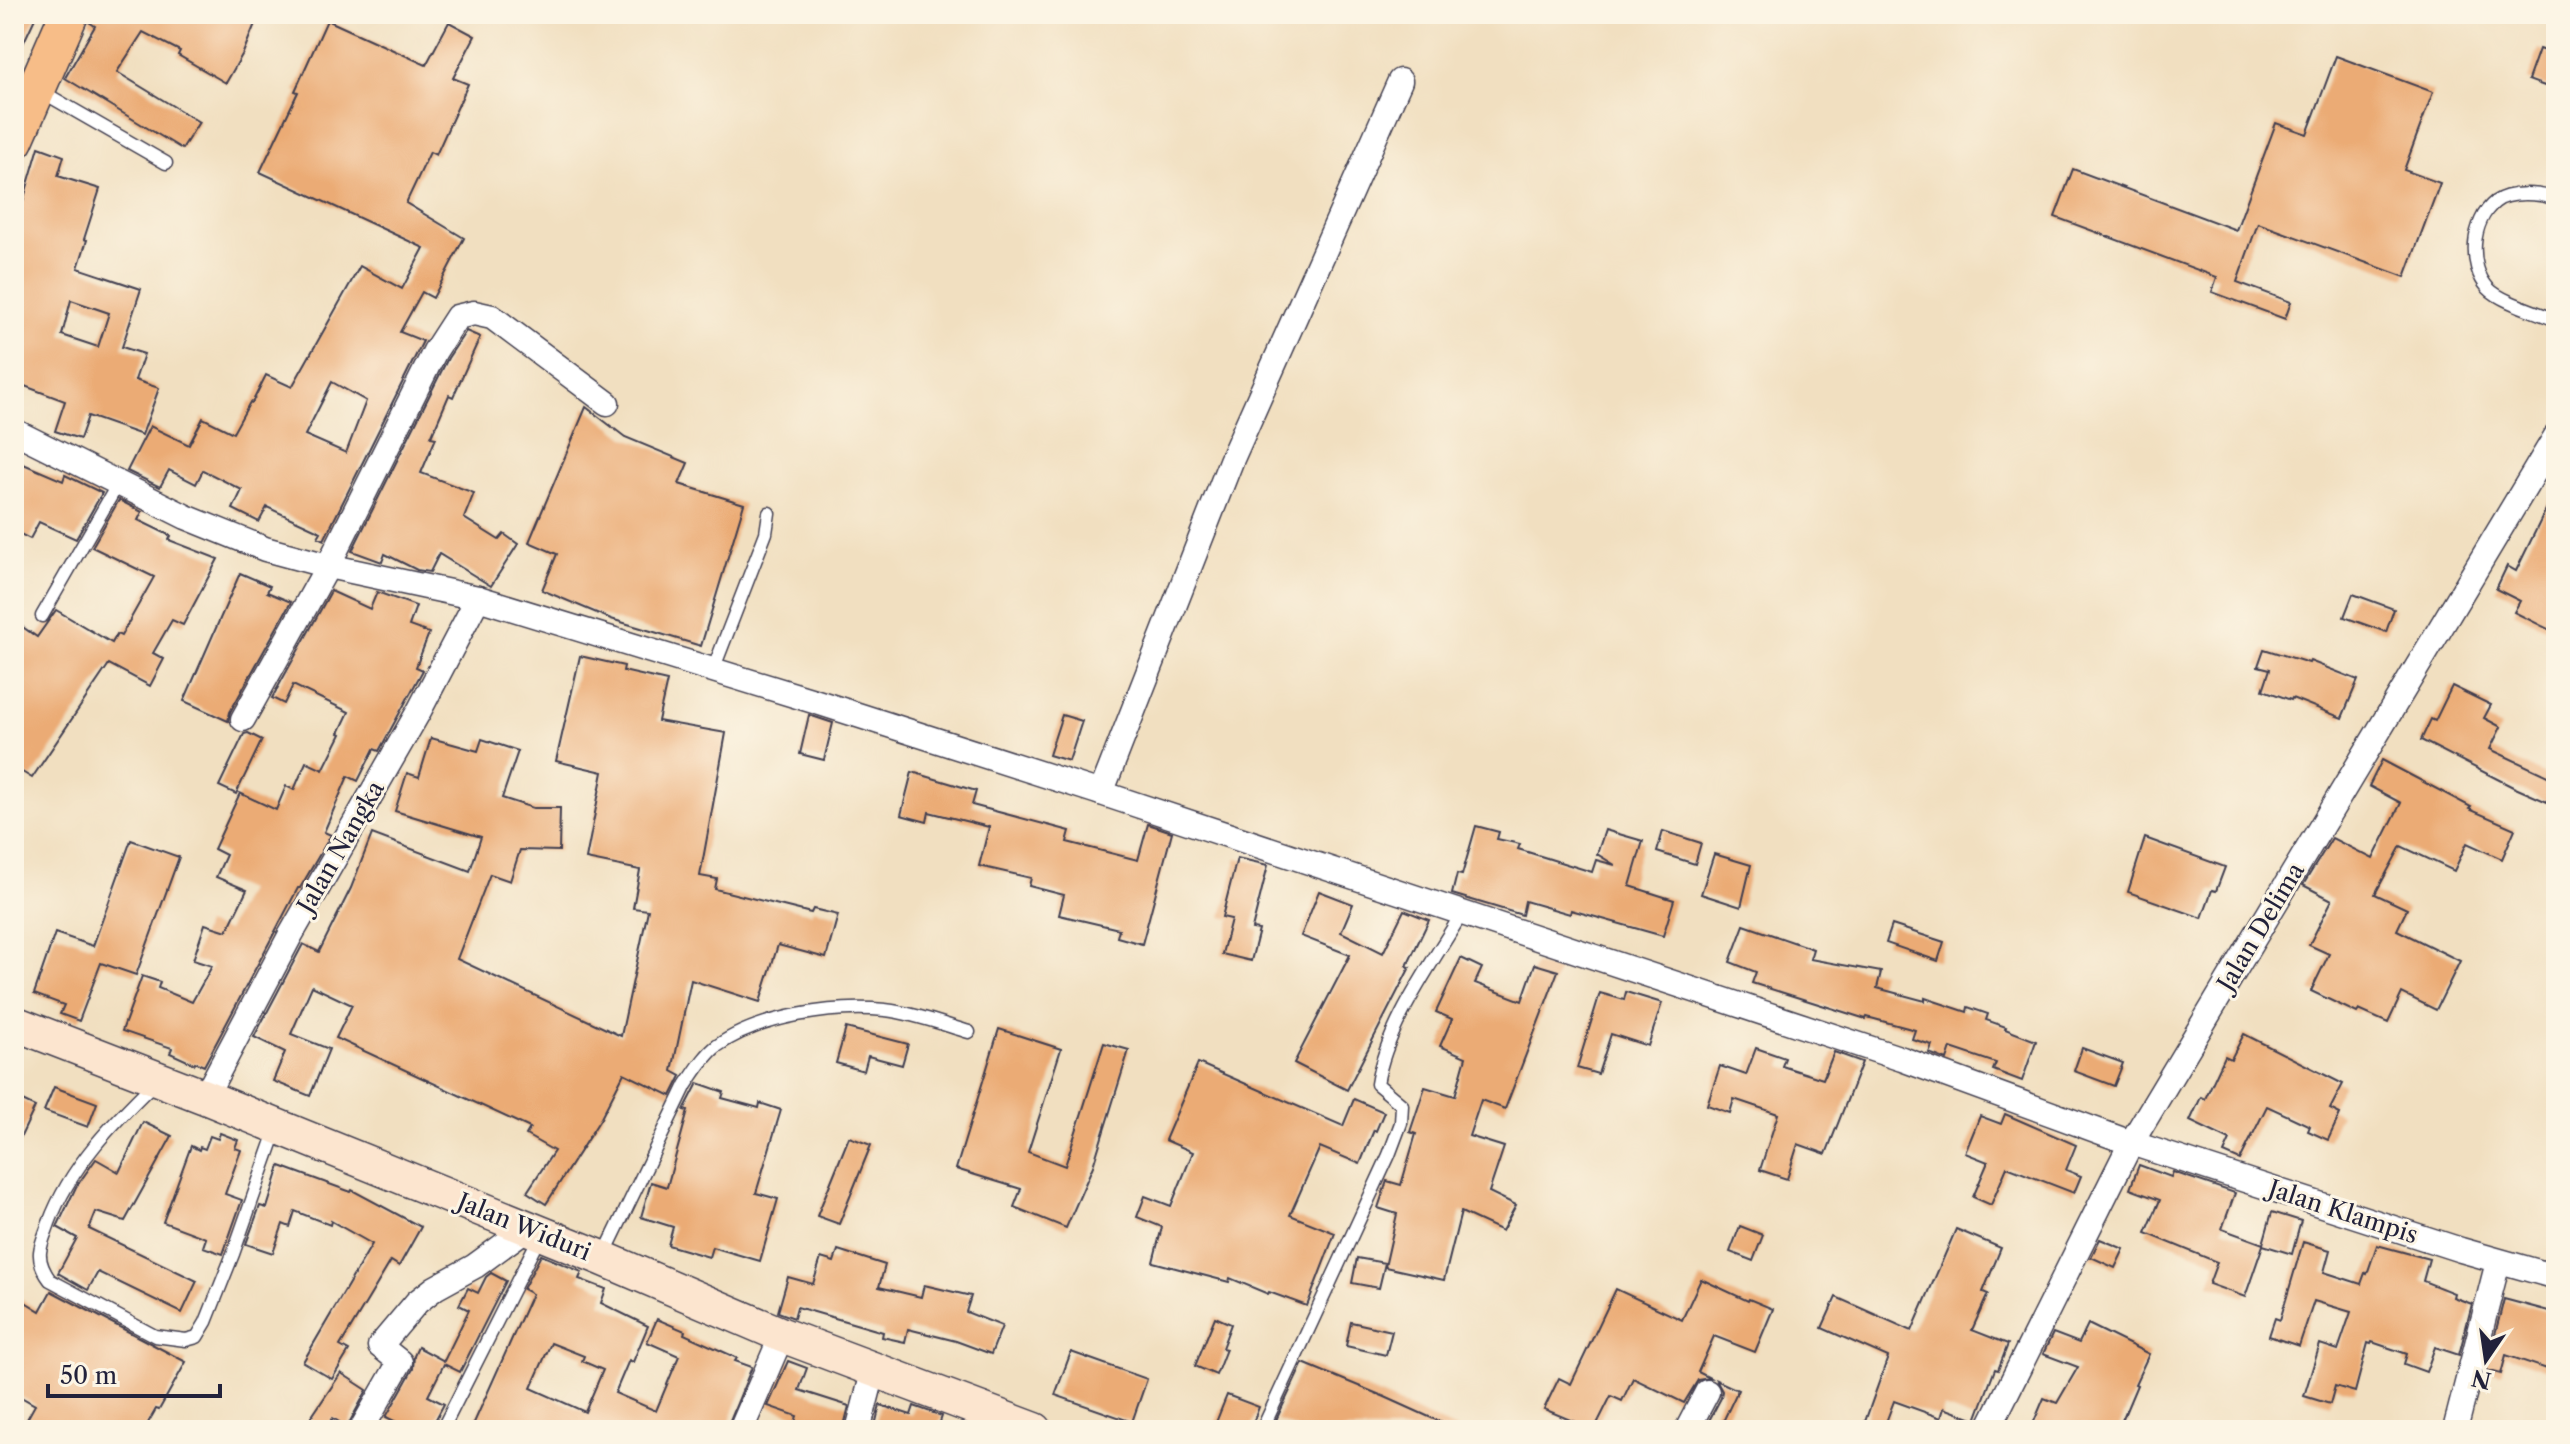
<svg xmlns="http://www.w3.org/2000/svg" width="2570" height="1444" font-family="'Libre Caslon Text',serif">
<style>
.building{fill:#ebab74;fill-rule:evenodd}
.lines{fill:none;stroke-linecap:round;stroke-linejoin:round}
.lane-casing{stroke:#413e4f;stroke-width:15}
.street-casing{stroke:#413e4f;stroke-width:27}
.secondary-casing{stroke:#413e4f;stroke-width:37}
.primary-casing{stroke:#413e4f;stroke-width:41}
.lane{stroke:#fff;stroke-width:12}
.street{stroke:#fff;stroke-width:24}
.secondary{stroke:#fce5cf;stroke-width:34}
.primary{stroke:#f7bd88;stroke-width:38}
.labels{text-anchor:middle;stroke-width:6;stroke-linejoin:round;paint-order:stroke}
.street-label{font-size:24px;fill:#22223b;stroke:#fcf5e5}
</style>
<rect width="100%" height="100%" fill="#fcf5e5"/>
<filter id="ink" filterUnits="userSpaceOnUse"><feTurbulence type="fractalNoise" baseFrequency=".0125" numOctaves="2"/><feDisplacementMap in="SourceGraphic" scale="16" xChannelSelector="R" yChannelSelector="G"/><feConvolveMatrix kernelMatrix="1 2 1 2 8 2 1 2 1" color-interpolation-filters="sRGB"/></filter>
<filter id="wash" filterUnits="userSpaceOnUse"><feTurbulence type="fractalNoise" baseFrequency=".006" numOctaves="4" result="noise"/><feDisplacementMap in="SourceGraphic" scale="32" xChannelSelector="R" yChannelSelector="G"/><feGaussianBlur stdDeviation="1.8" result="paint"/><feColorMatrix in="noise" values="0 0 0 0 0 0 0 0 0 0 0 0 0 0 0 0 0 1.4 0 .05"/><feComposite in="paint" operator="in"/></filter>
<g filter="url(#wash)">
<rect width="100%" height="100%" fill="#f1dfc0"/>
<g id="blocks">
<g class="building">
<polygon points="14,14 37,14 14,63"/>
<polygon points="91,14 259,14 243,53 226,83 178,55 180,51 143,32 117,72 199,122 182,149 65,78 95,26 89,22"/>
<path d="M327,20L426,65L449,22L475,36L453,78L468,84L436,155L430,152L406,203L464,238L433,298L422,292L400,332L423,341L324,540L318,537L321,532L267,507L259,522L233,509L242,490L203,470L196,484L169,470L160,487L127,471L150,426L189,445L203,418L233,433L250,402L252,403L266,375L292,387L360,266L402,289L424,248L260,172L298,92L295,91ZM332,382L366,401L346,453L305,435Z"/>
<polygon points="2539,49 2556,55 2556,90 2528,80"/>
<polygon points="2336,56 2433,92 2404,170 2440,183 2405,277 2258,223 2237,282 2291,302 2285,319 2212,292 2217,277 2055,217 2073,169 2236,230 2276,123 2307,134"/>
<path d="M39,147L64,156L58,176L100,189L84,239L87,240L78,268L141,289L122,347L144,354L135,380L159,388L142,435L88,416L80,439L55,431L65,401L14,382V232ZM71,300L109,313L98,347L62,335Z"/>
<polygon points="466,331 480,337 453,397 449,395 431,437 436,438 421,473 474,493 464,518 499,540 504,534 518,544 491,586 439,554 430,572 417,570 385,554 382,562 352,551 448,358"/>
<polygon points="586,407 625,437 688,463 679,484 744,504 701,646 611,619 542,590 557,554 529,542"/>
<polygon points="14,460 63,481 65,475 102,493 76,539 39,522 30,539 14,531"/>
<polygon points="2556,489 2556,633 2514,612 2520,601 2496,589 2507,566 2516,571"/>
<polygon points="119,500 142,512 138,520 171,536 169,540 218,559 183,625 172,620 153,653 164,659 150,686 109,664 32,778 14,767 14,621 37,637 56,610 112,643 117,634 121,636 154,577 92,547"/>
<polygon points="240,573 270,586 267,592 291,602 230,712 228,721 184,701"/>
<polygon points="331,591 370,609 377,592 416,606 409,626 429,633 416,667 423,670 379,751 374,749 358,781 348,776 324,832 331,835 300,888 298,888 204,1066 195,1062 194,1064 170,1053 172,1048 122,1031 142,976 160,982 158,988 192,1002 212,966 193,960 205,924 227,931 247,890 216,877 226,855 214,849 240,793 276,810 286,786 294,790 306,762 323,770 341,734 339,733 349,712 293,685 284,704 272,698"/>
<polygon points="2353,594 2394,609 2386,632 2344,617"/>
<polygon points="2264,649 2309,663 2310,661 2358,680 2342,718 2292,698 2291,700 2263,690 2270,669 2258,666"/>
<polygon points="580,656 624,666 623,671 667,681 658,721 726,733 700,876 717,879 715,889 811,913 813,909 838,915 826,958 778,945 760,1002 691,980 672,1071 681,1076 671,1096 624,1073 601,1118 546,1204 527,1192 554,1151 526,1135 530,1128 336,1038 352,1005 312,986 291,1034 329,1049 310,1096 273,1081 285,1052 254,1037 303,944 319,952 351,888 372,834 470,871 481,837 395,811 407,773 419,777 431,738 478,751 482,739 518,751 502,798 533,808 560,808 559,851 520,850 510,881 490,874 457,959 621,1036 648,910 633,908 640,870 586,859 603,772 556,761"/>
<polygon points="2452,686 2491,705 2484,718 2501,727 2490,749 2556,780 2547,802 2513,787 2421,740 2431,719 2435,721"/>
<polygon points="809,715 833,723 824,760 800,754"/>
<polygon points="1062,715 1082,721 1069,761 1049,755"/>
<polygon points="248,733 262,740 236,794 219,786 244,734"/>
<polygon points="2382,760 2471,807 2469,809 2515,829 2502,859 2467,843 2454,871 2401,846 2375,894 2407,909 2397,930 2460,961 2436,1010 2402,993 2388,1023 2359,1010 2357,1013 2311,991 2329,954 2309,945 2332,900 2303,885 2332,838 2373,859 2401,803 2369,786"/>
<polygon points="912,772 976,791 972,805 1070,831 1067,842 1138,860 1148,824 1172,832 1142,944 1117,937 1119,929 1059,915 1064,895 1029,886 1031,878 979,866 989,827 929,812 927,822 901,815"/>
<polygon points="1476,826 1499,832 1497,839 1520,844 1518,849 1592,872 1596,860 1615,865 1597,854 1605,830 1643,841 1630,886 1674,900 1663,936 1571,910 1570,914 1525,901 1522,915 1452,894 1457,874 1462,875"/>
<polygon points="1663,831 1701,843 1695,864 1657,852"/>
<polygon points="2145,838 2225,867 2216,891 2212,890 2202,918 2128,892"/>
<polygon points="131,840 179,857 136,975 101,963 79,1021 60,1014 64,1005 34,994 55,933 93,946"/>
<polygon points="1714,854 1751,865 1741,907 1701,894"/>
<polygon points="1237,858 1268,865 1252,929 1259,930 1251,961 1222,954 1231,919 1222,917"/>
<polygon points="1319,891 1353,904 1341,932 1383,953 1404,910 1429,920 1407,966 1410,967 1347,1090 1294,1063 1350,955 1301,936"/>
<polygon points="1744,925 1813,949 1810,959 1881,972 1877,988 1925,1001 1925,998 1967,1012 1968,1007 1988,1014 1986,1020 2006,1027 2005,1029 2036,1041 2022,1081 1993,1070 1996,1063 1951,1048 1947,1060 1929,1053 1932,1045 1912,1039 1915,1030 1867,1017 1866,1019 1752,983 1756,972 1730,962"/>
<polygon points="1892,925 1944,942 1938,961 1886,943"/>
<polygon points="1461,958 1482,968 1475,983 1522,1001 1535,964 1558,971 1505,1109 1481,1100 1469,1136 1504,1147 1489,1192 1516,1205 1502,1231 1461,1212 1444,1280 1385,1267 1397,1214 1378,1208 1387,1181 1401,1185 1416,1134 1410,1132 1425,1087 1455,1096 1466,1057 1440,1046 1452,1019 1436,1012"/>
<polygon points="1626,992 1662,1003 1648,1046 1611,1034 1598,1074 1577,1068 1600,993 1624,1000"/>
<polygon points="846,1028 908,1044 902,1065 868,1056 864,1071 836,1063"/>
<polygon points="999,1029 1061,1049 1028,1152 1065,1166 1104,1043 1129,1050 1093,1166 1066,1228 1014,1207 1021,1189 956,1169"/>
<polygon points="2244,1034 2343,1084 2330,1109 2340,1114 2328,1140 2308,1131 2310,1126 2267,1106 2240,1160 2224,1153 2230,1140 2190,1121 2201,1097 2205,1099 2225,1056 2231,1059"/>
<polygon points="1756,1048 1785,1058 1782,1066 1823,1079 1834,1052 1862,1062 1826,1154 1798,1144 1787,1179 1760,1170 1778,1114 1734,1099 1730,1113 1707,1105 1720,1066 1746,1075"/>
<polygon points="2082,1048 2123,1063 2114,1086 2074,1071"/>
<polygon points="1198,1063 1343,1126 1354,1099 1384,1112 1376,1131 1374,1130 1360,1164 1320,1147 1290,1215 1335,1233 1307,1306 1269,1292 1268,1294 1230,1278 1229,1282 1153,1262 1162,1227 1137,1217 1145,1196 1171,1206 1193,1152 1165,1140"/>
<polygon points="698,1083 724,1092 722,1098 759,1108 760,1103 781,1110 756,1193 778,1199 760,1261 712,1247 709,1257 668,1245 673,1227 641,1217 651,1182 667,1187 688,1111 684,1110"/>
<polygon points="54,1087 97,1103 88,1127 44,1111"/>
<polygon points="14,1097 35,1107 14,1151"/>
<polygon points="2005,1114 2076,1145 2066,1170 2081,1176 2074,1193 2007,1167 1991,1205 1973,1197 1988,1162 1965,1153 1980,1116 2001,1124"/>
<polygon points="143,1122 172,1136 125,1221 96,1212 89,1229 197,1281 182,1313 98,1272 88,1290 58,1273 77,1238 57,1227 76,1187 96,1159 119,1172"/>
<polygon points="220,1133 238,1140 235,1148 241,1150 225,1194 242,1200 223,1254 203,1247 206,1238 163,1222 191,1146 199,1150 200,1147 205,1149 210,1136 218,1139"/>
<polygon points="849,1137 871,1145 839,1224 817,1216"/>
<polygon points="2139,1165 2171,1177 2173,1172 2235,1193 2222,1229 2263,1244 2272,1212 2301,1221 2292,1254 2263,1245 2245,1297 2209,1284 2217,1262 2146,1233 2160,1200 2130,1189"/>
<polygon points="280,1166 351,1192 352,1190 421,1227 399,1266 391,1261 340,1346 349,1351 332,1379 303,1362 372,1244 331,1221 330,1225 295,1211 290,1227 283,1224 273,1253 246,1244 260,1206 267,1208"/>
<polygon points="1740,1226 1763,1235 1753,1261 1730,1252"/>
<polygon points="1956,1229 2001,1248 1983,1292 1988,1294 1972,1330 2008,1344 1998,1370 1995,1369 1976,1420 1944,1408 1941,1418 1894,1401 1883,1430 1862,1430 1888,1357 1822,1328 1836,1297 1912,1331"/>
<polygon points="2100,1239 2124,1249 2115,1268 2091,1257"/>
<polygon points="2303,1242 2330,1250 2324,1272 2361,1284 2365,1273 2367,1274 2377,1245 2429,1259 2423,1281 2454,1293 2453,1297 2472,1304 2459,1355 2435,1347 2426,1372 2404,1364 2407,1354 2372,1342 2371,1344 2368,1343 2355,1392 2335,1386 2330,1404 2304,1396 2320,1344 2338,1350 2351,1312 2314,1301 2299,1346 2269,1336 2275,1318 2280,1320"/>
<polygon points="838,1250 885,1265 879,1287 921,1297 924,1285 971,1296 966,1312 1002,1326 991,1354 956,1341 908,1329 905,1342 882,1337 883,1332 797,1307 794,1318 778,1312 788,1277 813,1284 821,1258 834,1262"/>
<path d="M541,1255L582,1272L579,1279L606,1289L601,1303L648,1326L633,1362L629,1360L615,1393L656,1411L679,1356L647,1342L657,1319L685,1331L684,1334L737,1358L735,1361L752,1367L726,1430H483L473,1425L532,1294L523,1289ZM551,1343L584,1356L582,1361L603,1370L585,1412L531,1388Z"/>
<polygon points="1357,1258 1385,1263 1379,1288 1352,1283"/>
<polygon points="491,1273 506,1281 460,1372 444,1364 428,1396 444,1404 430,1430 413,1430 386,1417 413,1369 414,1356 418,1347 444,1361 469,1310 459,1305 468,1288 478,1293 486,1277"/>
<polygon points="1701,1279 1748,1301 1749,1299 1773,1309 1755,1352 1714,1336 1698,1372 1710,1378 1698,1380 1684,1403 1633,1378 1622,1401 1611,1396 1594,1430 1544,1409 1559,1378 1571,1384 1616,1289 1682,1320"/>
<polygon points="51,1291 186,1362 159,1410 156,1409 144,1430 21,1430 35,1405 14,1393 14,1295 40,1311"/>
<polygon points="2504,1299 2556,1313 2556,1372 2506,1355 2501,1374 2486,1370"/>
<polygon points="1215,1317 1231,1324 1222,1348 1226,1349 1216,1375 1195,1366"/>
<polygon points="1351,1322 1392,1331 1386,1355 1346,1346"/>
<polygon points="2088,1324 2149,1354 2135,1384 2137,1385 2118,1430 2096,1430 2082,1424 2079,1430 2045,1430 2033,1424 2044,1398 2057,1403 2078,1367 2043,1354 2053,1333 2079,1343"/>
<polygon points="1071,1352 1147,1379 1132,1422 1055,1395"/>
<polygon points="788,1361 807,1368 799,1390 849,1406 843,1430 820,1430 795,1422 797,1416 768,1406"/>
<polygon points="1303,1363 1385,1397 1458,1430 1300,1430 1276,1420"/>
<polygon points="341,1373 367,1390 347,1427 333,1418 325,1430 310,1419"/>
<polygon points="1716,1380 1738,1390 1719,1430 1704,1430 1721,1398 1722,1391"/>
<polygon points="1227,1395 1259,1407 1250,1430 1213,1430"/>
<polygon points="880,1405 911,1415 914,1406 942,1416 939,1425 945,1427 945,1430 874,1430"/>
</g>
</g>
</g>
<g filter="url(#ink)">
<use href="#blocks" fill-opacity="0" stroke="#413e4f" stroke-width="2"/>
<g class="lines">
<g class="lane-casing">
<g id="lane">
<polyline points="39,90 166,163"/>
<path d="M2556,199C2540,193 2509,191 2495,202C2471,221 2468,266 2488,288C2501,302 2538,312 2556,320"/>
<polyline points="42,616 119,482"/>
<polyline points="713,670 766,533 769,513"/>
<path d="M156,1081C113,1123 70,1166 49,1223C46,1232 41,1242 40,1252C39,1263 44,1272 50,1280L155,1336L186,1340L197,1337L206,1322L233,1254L277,1129"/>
<path d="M604,1255L686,1085C695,1072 704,1056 717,1046C759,1016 835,1005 885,1010C913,1013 942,1024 969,1032"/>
<polyline points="442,1430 540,1236"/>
<path d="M1262,1430L1389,1155L1401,1123L1402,1105L1377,1084C1386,1026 1432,964 1462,913"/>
</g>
</g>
<g class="street-casing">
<g id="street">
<polyline points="14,431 186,517 265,549 328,566 478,598 817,702 1101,793 1902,1059 2131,1143 2461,1250 2556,1277"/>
<polyline points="243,719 328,566 435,351 457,317 474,313 492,317 607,403"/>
<polyline points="1101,793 1231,461 1400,81"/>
<polyline points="205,1097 290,936 419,711 478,598"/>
<polyline points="361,1430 400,1362 380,1346 417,1302 435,1288 475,1266 527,1228"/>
<polyline points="741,1430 782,1335"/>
<polyline points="858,1430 874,1369"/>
<polyline points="1687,1430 1707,1392"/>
<polyline points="1988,1430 2131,1143 2556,436"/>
<polyline points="2455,1430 2498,1262"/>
</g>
</g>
<g class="secondary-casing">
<polyline id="secondary" points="14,1023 205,1097 602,1258 782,1335 1035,1430"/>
</g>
<g class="primary-casing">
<polyline id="primary" points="14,140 69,14"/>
</g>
<use href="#lane" class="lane"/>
<use href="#street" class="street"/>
<use href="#secondary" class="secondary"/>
<use href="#primary" class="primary"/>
</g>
</g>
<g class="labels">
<g class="street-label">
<text transform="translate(341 847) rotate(-60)" y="8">Jalan Nangka</text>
<text transform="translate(2261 927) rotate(-59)" y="8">Jalan Delima</text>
<text transform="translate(2343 1212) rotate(18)" y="8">Jalan Klampis</text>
<text transform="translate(524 1227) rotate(22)" y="8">Jalan Widuri</text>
</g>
</g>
<rect width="2570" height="1444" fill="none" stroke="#fcf5e5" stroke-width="48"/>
<g transform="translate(2486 1360) rotate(193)" stroke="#fcf5e5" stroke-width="6" paint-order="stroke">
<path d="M0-6L14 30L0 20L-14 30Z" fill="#22223b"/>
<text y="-12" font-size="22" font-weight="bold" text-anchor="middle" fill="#22223b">N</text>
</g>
<path d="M48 1384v12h172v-12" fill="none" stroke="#22223b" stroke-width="4"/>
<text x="60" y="1384" font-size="24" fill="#22223b" stroke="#fcf5e5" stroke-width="6" paint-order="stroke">50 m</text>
</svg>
